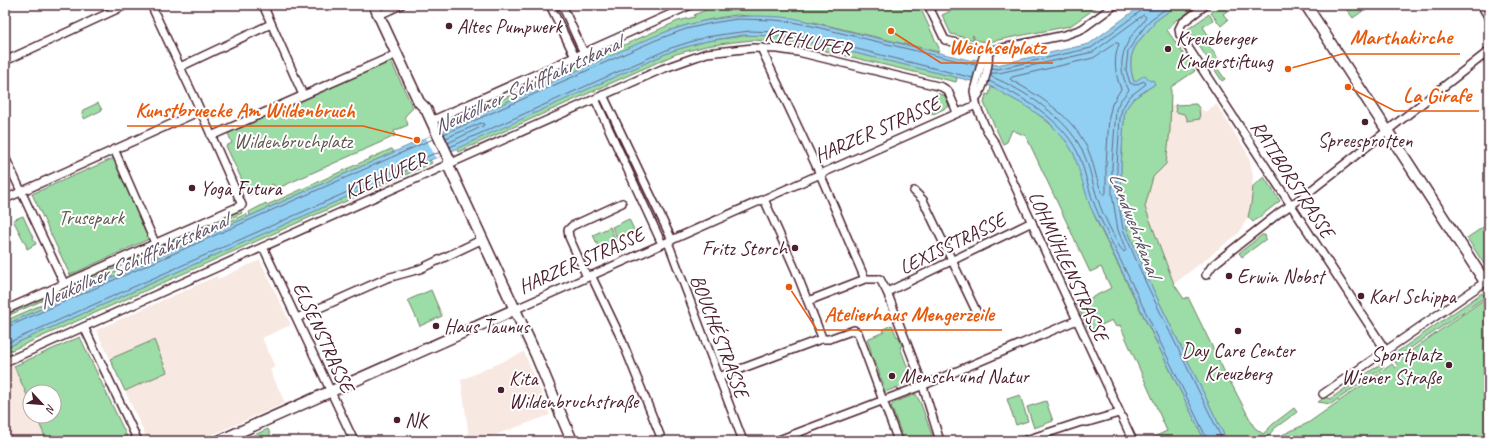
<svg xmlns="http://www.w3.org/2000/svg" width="1494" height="446" font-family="Caveat,sans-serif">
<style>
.built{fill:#f8e8e2}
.green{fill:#9cdca6;stroke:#737e68}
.water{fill:#91d0f2;stroke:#7589a2}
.pier{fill:#fff}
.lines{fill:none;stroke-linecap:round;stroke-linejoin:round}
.shore{stroke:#66667b;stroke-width:1}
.street-casing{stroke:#4a1f2b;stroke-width:10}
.secondary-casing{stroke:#4a1f2b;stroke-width:13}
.street{stroke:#fff;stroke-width:7}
.secondary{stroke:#fff;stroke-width:10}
.poi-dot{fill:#4a1f2b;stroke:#fff;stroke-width:1.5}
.labels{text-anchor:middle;stroke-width:4;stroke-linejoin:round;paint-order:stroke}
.poi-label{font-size:20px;fill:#4a1f2b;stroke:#fff;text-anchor:start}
.street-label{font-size:20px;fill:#4a1f2b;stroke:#fff}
.park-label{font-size:20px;fill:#635850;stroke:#fff}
.water-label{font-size:21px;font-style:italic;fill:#5f5467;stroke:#fff}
.leader{fill:none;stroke:#e8590c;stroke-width:1.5}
.callout-dot{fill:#e8590c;stroke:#fff;stroke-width:1.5}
.callout-label{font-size:21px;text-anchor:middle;font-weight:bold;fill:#e8590c;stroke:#fff;stroke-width:4;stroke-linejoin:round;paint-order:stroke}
</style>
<rect width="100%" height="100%" fill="#fff"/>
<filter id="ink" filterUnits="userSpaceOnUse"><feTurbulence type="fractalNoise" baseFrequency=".025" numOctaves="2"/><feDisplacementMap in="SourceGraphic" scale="8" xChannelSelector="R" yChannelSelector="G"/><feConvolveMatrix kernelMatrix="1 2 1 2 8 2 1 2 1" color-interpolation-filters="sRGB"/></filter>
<g filter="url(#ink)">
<g class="built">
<polygon points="1196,104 1205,112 1216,104 1246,151 1250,161 1253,175 1251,204 1248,217 1239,233 1174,284 1145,207 1153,177 1166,164 1170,130 1170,105"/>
<polygon points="260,260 291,325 262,338 275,367 270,370 285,403 198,441 148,441 125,391 167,372 154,341 110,359 96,330 217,276 218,279"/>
<polygon points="524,352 550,415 478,441 467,441 468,430 461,380"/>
<polygon points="13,363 30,402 30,416 36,416 47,441 5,441 5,367"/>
</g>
<g class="green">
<path d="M717,5H919L939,48L938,52L813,22L737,15C714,18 692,23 671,30L448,128L446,124L678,21L695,17L694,15Z"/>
<polygon points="964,5 1100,5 1070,26 988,42 986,41 986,42 975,40 973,35 972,36 974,40 951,34 942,15"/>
<path d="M1177,5H1198L1178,20L1177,19L1167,30L1195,71L1171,87L1170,130L1166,164L1153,177L1145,207L1174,284L1184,299L1188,297L1230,383H1231L1254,427L1263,434L1273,424L1294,408L1297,412L1275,428L1267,437H1262L1260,441H1227L1149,281L1127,229L1121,193V166L1124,119L1125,110L1133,99L1155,84L1150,81L1134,82C1125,54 1135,45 1153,25V23Z"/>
<polygon points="1222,5 1227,11 1223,14 1228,20 1221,26 1211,13"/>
<polygon points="1343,5 1371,5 1353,18"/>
<polygon points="1209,14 1213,20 1203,27 1213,42 1209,46 1220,61 1215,65 1225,79 1222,81 1188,29"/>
<polygon points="750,35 775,36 801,40 956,77 957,78 956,82 805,46 779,42 753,40 734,42 706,46 676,54 458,152 456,148 672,51 707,41"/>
<polygon points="390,59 413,108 405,116 408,125 394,131 395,136 276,189 273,184 249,195 226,146 232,143 227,131"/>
<path d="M991,87C1022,103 1057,121 1074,154C1080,165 1082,177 1085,189C1088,201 1093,212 1098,224L1205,441H1145L1167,431L1120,325L1116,327L1112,320L1089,331L1077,305L1111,288L1101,267L1090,272L1026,136L1012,130L1007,142L1003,144L984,103L986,94L989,95Z"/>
<polygon points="936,93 946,96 950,106 931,115"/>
<polygon points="98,103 102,110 84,119 82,114 83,110"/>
<polygon points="1196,104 1199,108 1200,119 1187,121 1187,118 1184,114 1176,112 1175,105"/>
<polygon points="391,149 392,149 394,152 250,216 249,212 266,203 267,205"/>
<polygon points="114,158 134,203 136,203 140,212 138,214 149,239 70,275 32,194"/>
<polygon points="430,160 432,163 5,353 5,348"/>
<polygon points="1264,177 1280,201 1253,222 1248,217 1251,204 1253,186"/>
<polygon points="240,209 242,213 5,317 5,314"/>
<polygon points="246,214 248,217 5,325 5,321"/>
<polygon points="23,216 36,244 27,249 26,245 13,220"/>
<polygon points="629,219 635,232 618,240 612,227"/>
<polygon points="1489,223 1489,261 1484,264 1467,238"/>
<polygon points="610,227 616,241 599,248 593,235"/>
<polygon points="1262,235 1265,235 1266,239 1242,257 1239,253"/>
<polygon points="431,290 442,316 420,326 408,300"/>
<polygon points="1482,293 1485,297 1399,356 1397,352"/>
<polygon points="1489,296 1489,441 1275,441 1282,435 1308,423 1392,364 1395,368 1398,366 1395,362"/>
<polygon points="892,325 897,337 899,336 902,346 900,347 910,374 914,373 916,380 885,392 881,385 883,384 881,378 877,379 876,376 880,375 873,357 871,358 871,351 867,339 884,332 883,329"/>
<polygon points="80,337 129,441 47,441 36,416 54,416 54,392 30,392 30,402 14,366"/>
<polygon points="154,340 167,372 125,391 110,359"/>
<polygon points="1382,363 1384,367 1331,404 1318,402 1325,397 1330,399"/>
<polygon points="916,394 921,404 934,441 904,441 891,406 893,403"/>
<polygon points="1020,395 1028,421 1016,425 1007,399"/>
<polygon points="1046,401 1053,421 1034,428 1027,407"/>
<polygon points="268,429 273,441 241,441"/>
</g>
<path class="water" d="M1142,5H1177L1153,23L1154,24C1135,44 1125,54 1134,82L1145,75L1150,81L1153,80L1155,84L1133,99L1125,110L1124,119L1121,166V193L1127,229L1149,281L1227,441H1205L1090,206L1074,154L1066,141L1048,121L1026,106L988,85L801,40L775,36L743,35L707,41L672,51L436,158H435L5,348V325L655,36C703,17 741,13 793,18L973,61V59L997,65L1089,44Z"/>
<polygon class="pier" points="442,130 452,151 436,158 426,138"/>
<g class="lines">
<g class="shore">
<polyline points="1171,5 1150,20 1137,37 1128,51 1126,70 1130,83 1135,85 1144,81 1146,84 1129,97 1122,109 1120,118 1117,166 1117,193 1123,229 1146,283 1223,441"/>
<path d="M1144,15L1146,17C1143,24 1137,28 1133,34C1120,52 1118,71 1129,90L1120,101L1116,109L1112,166V194L1118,230L1126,250L1124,252L1119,246C1112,231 1103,216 1098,200C1092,183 1090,166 1082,150C1067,118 1024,90 992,77L991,75L992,73H999L1093,52Z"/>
<path d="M1116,43H1118L1119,44C1113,59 1115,74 1121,89L1112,104L1109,117L1106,166V193L1104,195C1098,189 1094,164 1090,155C1077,119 1043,98 1011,80L1010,79L1012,77L1093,58Z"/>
<polyline points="992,68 998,69 1091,48 1142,10 1144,5"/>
<path d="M989,81C1022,97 1061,118 1078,153C1083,164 1085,176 1089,188C1092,200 1097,211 1102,222L1208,441"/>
<polyline points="444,134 656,40 686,29 712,23 737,19 774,20 792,22 812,26 971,64 976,65"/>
<polyline points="446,138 481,123 484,124 483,126 448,143"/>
<polyline points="450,147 671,48 706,37 733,33 750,31 776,32 809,37 973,78"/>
<polyline points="5,328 433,139"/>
<polyline points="5,344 433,154 439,153"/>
</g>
<g class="street-casing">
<g id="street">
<polyline points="263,5 303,95"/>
<polyline points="550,5 575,57"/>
<polyline points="562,5 584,53"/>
<polyline points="928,5 945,40 988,51 1065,35 1082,29 1115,5"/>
<polyline points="1206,5 1182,23 1179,29 1180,35 1386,351"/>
<polyline points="1481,5 1489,18"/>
<polyline points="379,15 401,5"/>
<polyline points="761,48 820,174 865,279"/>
<polyline points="988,51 983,57 974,91 977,108 988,133 995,143 1133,441"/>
<polyline points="5,61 126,5"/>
<polyline points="180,67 271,24"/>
<polyline points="603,95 672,240"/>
<path d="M976,98C984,89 990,63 988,51"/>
<polyline points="595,99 662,244"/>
<polyline points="431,121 691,5"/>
<polyline points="211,136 397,54"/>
<polyline points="114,149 155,243"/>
<polyline points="5,157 64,283"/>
<polyline points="914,191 923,200 978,315"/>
<polyline points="5,199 200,111"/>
<polyline points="764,199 795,269 821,335 821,339"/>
<polyline points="668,242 743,441"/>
<polyline points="263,247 354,441"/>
<polyline points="591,275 621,338 660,435"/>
<polyline points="1206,275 1212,266 1218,261 1279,213 1300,199 1489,51"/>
<polyline points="587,277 569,237 568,230 572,226 622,203"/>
<polyline points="887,292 1032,222"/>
<polyline points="808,301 865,279 880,279 887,292 921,380 940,441"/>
<polyline points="516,309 976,105"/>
<polyline points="5,310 242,205 197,103 151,5"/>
<polyline points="297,318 387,278 420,269 483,239"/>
<polyline points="84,327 138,441"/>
<polyline points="5,362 662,69 707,53 753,48 778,49 798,52 942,87 948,91 957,112"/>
<polyline points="719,377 821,339 829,339 854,330 858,333 898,441"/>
<polyline points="1323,394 1485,282"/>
<polyline points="776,441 929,383 1077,320"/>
<polyline points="1023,441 1081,422 1088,422 1119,413"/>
</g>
</g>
<g class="secondary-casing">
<g id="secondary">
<polyline points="374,5 419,102 426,109 449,159 448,165 536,355 572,441"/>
<polyline points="1306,5 1485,282 1489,279"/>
<polyline points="219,441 516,309"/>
</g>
</g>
<use href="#street" class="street"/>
<use href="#secondary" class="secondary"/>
</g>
</g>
<g class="poi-dot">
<circle cx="449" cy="26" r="4"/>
<circle cx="1168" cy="49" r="4"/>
<circle cx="1365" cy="122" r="4"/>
<circle cx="192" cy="188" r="4"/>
<circle cx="795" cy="248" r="4"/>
<circle cx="1229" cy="276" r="4"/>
<circle cx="1361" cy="296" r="4"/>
<circle cx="436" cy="326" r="4"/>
<circle cx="1238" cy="331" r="4"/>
<circle cx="1449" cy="365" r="4"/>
<circle cx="892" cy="376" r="4"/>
<circle cx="501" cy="390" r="4"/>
<circle cx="397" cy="420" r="4"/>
</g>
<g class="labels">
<g class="poi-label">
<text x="457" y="33">Altes Pumpwerk</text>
<text x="1176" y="45">Kreuzberger<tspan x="1176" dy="23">Kinderstiftung</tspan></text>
<text x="1365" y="147" text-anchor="middle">Spreesprotten</text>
<text x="200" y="195">Yoga Futura</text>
<text x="787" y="255" text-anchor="end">Fritz Storch</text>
<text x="1237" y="283">Erwin Nobst</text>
<text x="1369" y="303">Karl Schippa</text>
<text x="444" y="333">Haus Taunus</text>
<text x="1238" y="357" text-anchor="middle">Day Care Center<tspan x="1238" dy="23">Kreuzberg</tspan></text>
<text x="1441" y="361" text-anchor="end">Sportplatz<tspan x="1441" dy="23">Wiener Straße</tspan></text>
<text x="900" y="383">Mensch und Natur</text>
<text x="509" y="385">Kita<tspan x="509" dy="23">Wildenbruchstraße</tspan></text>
<text x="405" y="427">NK</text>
</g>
<g class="street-label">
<text transform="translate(808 41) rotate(10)" y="7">KIEHLUFER</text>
<text transform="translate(877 129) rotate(-24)" y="7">HARZER STRASSE</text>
<text transform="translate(385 175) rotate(-24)" y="7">KIEHLUFER</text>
<text transform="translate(1293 179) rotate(57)" y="7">RATIBORSTRASSE</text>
<text transform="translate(952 243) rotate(-26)" y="7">LEXISSTRASSE</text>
<text transform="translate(581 260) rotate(-24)" y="7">HARZER STRASSE</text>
<text transform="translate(1069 266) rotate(65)" y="7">LOHMÜHLENSTRASSE</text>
<text transform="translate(720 336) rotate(69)" y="7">BOUCHÉSTRASSE</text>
<text transform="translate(324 337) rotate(65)" y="7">ELSENSTRASSE</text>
</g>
<g class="park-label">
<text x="293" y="148">Wildenbruchplatz</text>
<text x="91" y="224">Trusepark</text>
</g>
<g class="water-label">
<text transform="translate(527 85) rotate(-25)" y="7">Neuköllner Schifffahrtskanal</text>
<text transform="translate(1135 224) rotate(69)" y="7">Landwehrkanal</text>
<text transform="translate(133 261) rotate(-24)" y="7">Neuköllner Schifffahrtskanal</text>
</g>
</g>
<path class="leader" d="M1288 69L1342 54H1460M891 31L941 63H1053M1348 87L1395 111H1479M417 140L363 126H127M789 287L817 330H1002"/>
<g class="callout-dot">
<circle cx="1288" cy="69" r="4"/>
<circle cx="891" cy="31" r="4"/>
<circle cx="1348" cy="87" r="4"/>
<circle cx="417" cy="140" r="4"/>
<circle cx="789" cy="287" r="4"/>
</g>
<g class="callout-label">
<text x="1401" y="44">Marthakirche</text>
<text x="997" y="54">Weichselplatz</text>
<text x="1437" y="102">La Girafe</text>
<text x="245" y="117">Kunstbruecke Am Wildenbruch</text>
<text x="909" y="321">Atelierhaus Mengerzeile</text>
</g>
<rect width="1494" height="446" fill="none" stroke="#fff" stroke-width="20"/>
<rect x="10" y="10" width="1474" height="426" fill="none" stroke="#4a1f2b" stroke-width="1.5" filter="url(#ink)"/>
<g transform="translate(42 404) rotate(116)"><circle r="19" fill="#ffffff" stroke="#b7a5aa"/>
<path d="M0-3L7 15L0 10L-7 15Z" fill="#4a1f2b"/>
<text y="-6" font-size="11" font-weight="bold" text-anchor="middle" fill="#4a1f2b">N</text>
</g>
</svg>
